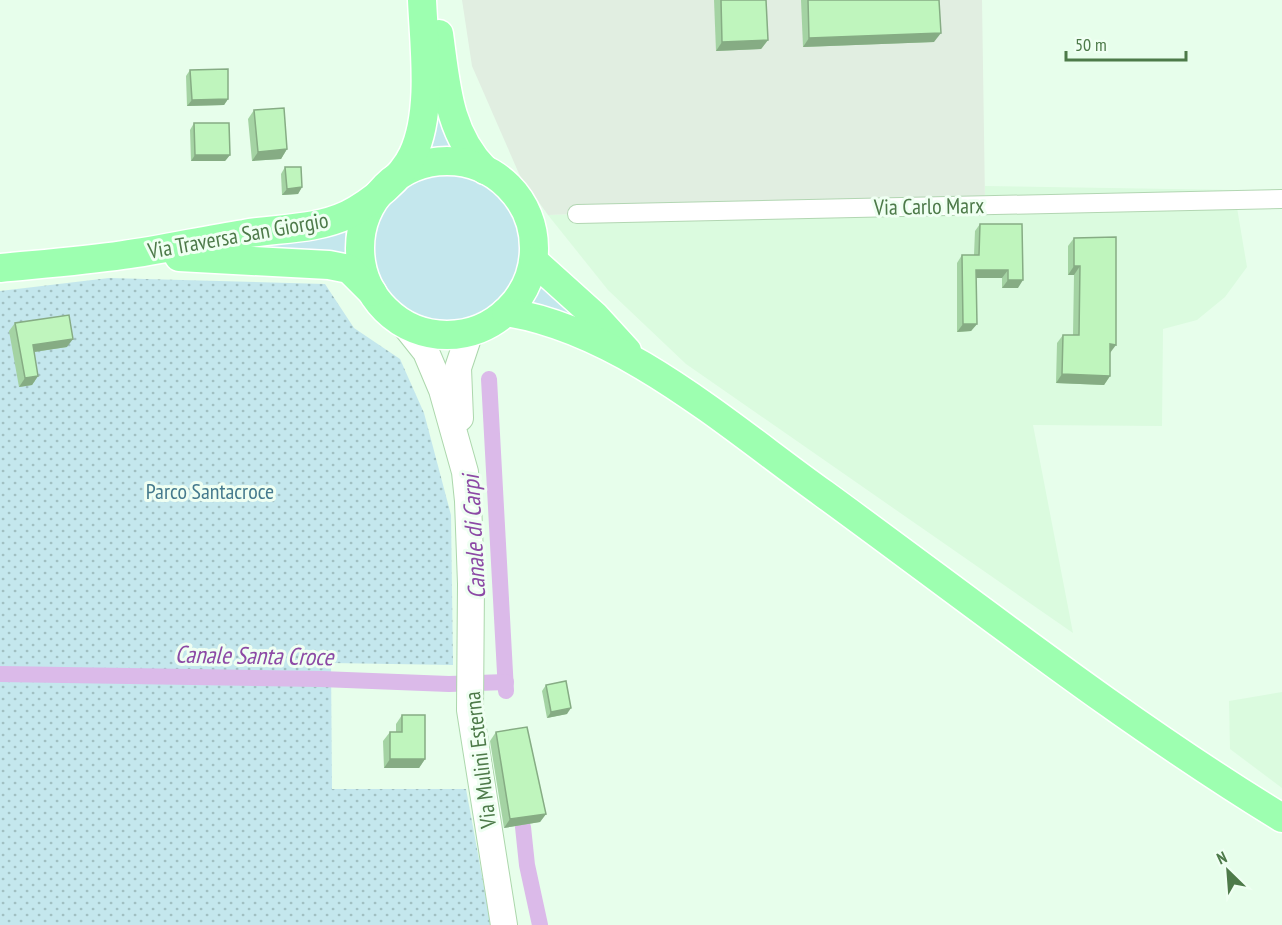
<svg xmlns="http://www.w3.org/2000/svg" width="1282" height="925" font-family="'PT Sans Narrow',sans-serif">
<style>
.residential{fill:#dbfbdf}
.industrial{fill:#e1eee1}
.green{fill:#c4e7ed}
.park{fill:url(#park-dots)}
.lines{fill:none;stroke-linecap:round;stroke-linejoin:round}
.canal{stroke:#dbbae9;stroke-width:16}
.minor-casing{stroke:#b2d6b2;stroke-width:20}
.secondary-casing{stroke:#acd7ac;stroke-width:28}
.primary-casing{stroke:#fff;stroke-width:31}
.minor{stroke:#fff;stroke-width:18}
.secondary{stroke:#fff;stroke-width:26}
.primary{stroke:#9dffb0;stroke-width:28}
.wall{fill:#a4d3a3}
.shaded-wall{fill:#86ac84}
.building{fill:#bff5bd;stroke:#86ac84;stroke-width:1.5}
.labels{text-anchor:middle;stroke-width:6;stroke-linejoin:round;paint-order:stroke}
.street-label{font-size:22px;fill:#4d7a49;stroke:#effff2}
.park-label{font-size:22px;fill:#457a8d;stroke:#effff2}
.water-label{font-size:24px;font-style:italic;fill:#8c49a5;stroke:#effff2}
</style>
<defs>
<pattern id="park-dots" width="8" height="8" patternUnits="userSpaceOnUse" patternTransform="scale(1.5)"><rect width="8" height="8" fill="#c4e7ed"/><path d="M2 2h.1M6 6h.1" fill="none" stroke="#a1c0c2" stroke-width="1.8" stroke-linecap="round"/></pattern>
</defs>
<rect width="100%" height="100%" fill="#e7feeb"/>
<g class="residential">
<polygon points="985,186 1234,190 1247,267 1225,297 1197,320 1163,329 1162,426 1033,425 1073,633 686,364 608,290 548,215 985,201"/>
<polygon points="1282,692 1282,788 1230,749 1229,701"/>
</g>
<polygon class="industrial" points="462,0 982,0 985,201 548,215 520,176 472,66"/>
<g class="green">
<polygon points="434,91 457,148 426,150"/>
<circle cx="447" cy="248" r="74"/>
<polygon points="345,229 347,255 260,248 258,246"/>
<polygon points="543,282 586,321 530,306"/>
</g>
<polygon class="park" points="109,278 325,284 354,328 400,359 424,413 451,515 453,665 331,663 332,789 466,789 491,925 0,925 0,291"/>
<g class="lines">
<g class="canal">
<polyline points="489,379 506,691"/>
<polyline points="0,674 321,679 449,684 506,682"/>
<polyline points="523,827 527,865 540,925"/>
</g>
<g class="minor-casing">
<polyline id="minor" points="577,214 1282,199"/>
</g>
<g class="secondary-casing">
<g id="secondary">
<polyline points="403,323 426,352 442,390 465,472 468,501 471,584 470,710 504,925"/>
<polyline points="460,418 458,368 470,332"/>
</g>
</g>
<g class="primary-casing">
<g id="primary">
<path d="M439,34C446,84 448,133 485,170"/>
<circle cx="447" cy="248" r="87"/>
<polyline points="179,257 329,265 349,269 372,292"/>
<polyline points="534,261 595,316 627,351"/>
<path d="M0,268C41,264 82,261 123,255C163,250 203,240 244,234C278,228 315,230 347,215C371,203 402,178 413,154C433,111 424,46 422,0"/>
<path d="M506,312C622,330 730,427 824,494C975,604 1122,720 1282,818"/>
</g>
</g>
<use href="#minor" class="minor"/>
<use href="#secondary" class="secondary"/>
<use href="#primary" class="primary"/>
</g>
<g class="wall">
<polygon points="714,0 766,0 768,40 761,49 716,51"/>
<polygon points="801,0 939,0 934,42 803,47"/>
<polygon points="190,70 228,99 224,105 187,106 186,76"/>
<polygon points="254,110 287,149 281,159 252,161 248,119"/>
<polygon points="194,123 230,155 225,161 191,161 190,130"/>
<polygon points="285,167 302,187 298,194 282,195 281,174"/>
<polygon points="980,224 1018,288 1002,288 1002,278 976,278 977,324 971,331 957,332 957,263 962,255 974,255 975,231"/>
<polygon points="1074,238 1110,353 1110,376 1104,385 1056,383 1057,343 1063,335 1073,335 1074,275 1068,275 1068,246"/>
<polygon points="15,323 67,347 34,352 38,376 32,385 19,387 9,331"/>
<polygon points="546,685 567,714 547,718 542,691"/>
<polygon points="402,715 425,759 419,768 384,768 383,741 390,732 396,732 396,724"/>
<polygon points="496,732 546,814 540,822 504,828 490,741"/>
</g>
<g class="shaded-wall">
<polygon points="941,33 934,42 803,47 809,38"/>
<polygon points="768,40 761,49 716,51 722,42"/>
<polygon points="228,99 224,105 187,106 192,100"/>
<polygon points="287,149 281,159 252,161 258,152"/>
<polygon points="195,155 230,155 225,161 191,161"/>
<polygon points="302,187 298,194 282,195 287,189"/>
<polygon points="1074,266 1080,266 1074,275 1068,275"/>
<polygon points="976,270 1008,270 1002,278 971,278"/>
<polygon points="1008,280 1023,280 1018,288 1002,288"/>
<polygon points="963,324 977,324 971,331 957,332"/>
<polygon points="73,339 67,347 27,353 33,345"/>
<polygon points="1110,344 1116,345 1110,353"/>
<polygon points="1062,374 1110,376 1104,385 1056,383"/>
<polygon points="38,376 32,385 19,387 25,378"/>
<polygon points="571,708 567,714 547,718 551,712"/>
<polygon points="390,759 425,759 419,768 384,768"/>
<polygon points="546,814 540,822 504,828 510,819"/>
</g>
<g class="building">
<polygon points="721,0 766,0 768,40 722,42"/>
<polygon points="808,0 939,0 941,33 809,38"/>
<polygon points="228,69 228,99 192,100 190,70"/>
<polygon points="284,108 287,149 258,152 254,110"/>
<polygon points="194,123 229,123 230,155 195,155"/>
<polygon points="285,167 301,167 302,187 287,189"/>
<polygon points="980,224 1022,224 1023,280 1008,280 1008,270 976,270 977,324 963,324 962,255 979,255"/>
<polygon points="1116,237 1116,345 1110,344 1110,376 1062,374 1063,335 1079,335 1080,266 1074,266 1074,238"/>
<polygon points="69,315 73,339 33,345 38,376 25,378 15,323"/>
<polygon points="566,681 571,708 551,712 546,685"/>
<polygon points="402,715 425,715 425,759 390,759 390,732 402,732"/>
<polygon points="527,727 546,814 510,819 496,732"/>
</g>
<g class="labels">
<g class="street-label">
<text transform="translate(929 206) rotate(-1)" y="8">Via Carlo Marx</text>
<text transform="translate(238 235) rotate(-10)" y="8">Via Traversa San Giorgio</text>
<text transform="translate(480 760) rotate(-97)" y="8">Via Mulini Esterna</text>
</g>
<g class="park-label">
<text x="210" y="499">Parco Santacroce</text>
</g>
<g class="water-label">
<text transform="translate(474 537) rotate(-93)" y="8">Canale di Carpi</text>
<text transform="translate(254 656) rotate(1)" y="8">Canale Santa Croce</text>
</g>
</g>
<g transform="translate(1228 871) rotate(335)" stroke="#effff2" stroke-width="4.5" paint-order="stroke">
<path d="M0-4.5L10 22L0 15L-10 22Z" fill="#4d7a49"/>
<text y="-9" font-size="16" font-weight="bold" text-anchor="middle" fill="#4d7a49">N</text>
</g>
<path d="M1066 51v9h120v-9" fill="none" stroke="#4d7a49" stroke-width="3"/>
<text x="1075" y="51" font-size="18" fill="#4d7a49" stroke="#effff2" stroke-width="4.5" paint-order="stroke">50 m</text>
</svg>
